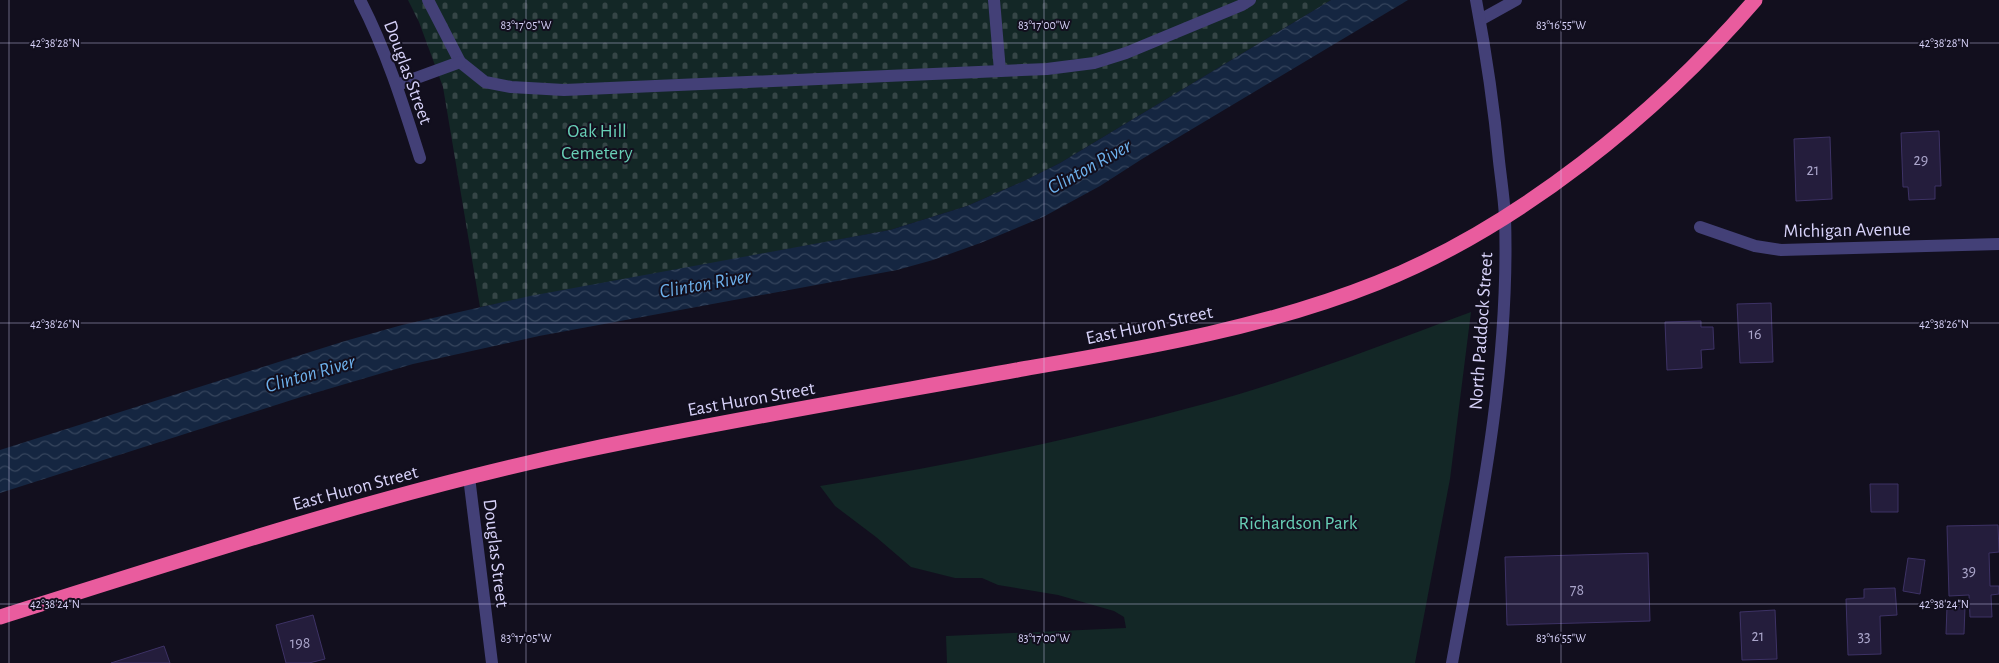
<svg xmlns="http://www.w3.org/2000/svg" width="1999" height="663" font-family="'Alegreya Sans',sans-serif">
<style>
.cemetery{fill:url(#cemetery-stones)}
.green{fill:#132726}
.water{fill:url(#water-waves)}
.building{fill:#241d3c;stroke:#3d3265}
.lines{fill:none;stroke-linecap:round;stroke-linejoin:round}
.lane{stroke:#434077;stroke-width:12}
.street{stroke:#434077;stroke-width:12}
.highway{stroke:#e95c9e;stroke-width:15}
.ticks{fill:none;stroke:#d7d2f9;stroke-width:1;stroke-opacity:0.45}
.labels{text-anchor:middle;stroke-width:4;stroke-linejoin:round;paint-order:stroke}
.number-label{font-size:16px;fill:#aaa5ca}
.street-label{font-size:19px;fill:#d7d2f9;stroke:#120f1e}
.park-label{font-size:19px;fill:#68cfb6;stroke:#120f1e}
.water-label{font-size:20px;font-style:italic;fill:#6db0eb;stroke:#120f1e}
.ticks-label{font-size:12px;text-anchor:middle;fill:#d7d2f9;stroke:#120f1e;stroke-width:4;stroke-linejoin:round;paint-order:stroke}
</style>
<defs>
<pattern id="cemetery-stones" width="16" height="16" patternUnits="userSpaceOnUse" patternTransform="scale(1.25)"><rect width="16" height="16" fill="#132726"/><path d="M2 7V4a2 2 0 0 1 4 0v3zM10 15v-3a2 2 0 0 1 4 0v3z" fill="#354546"/></pattern>
<pattern id="water-waves" width="16" height="10" patternUnits="userSpaceOnUse" patternTransform="scale(1.25)"><rect width="16" height="10" fill="#152641"/><path d="M0 5q4-4 8 0t8 0" fill="none" stroke="#36455d"/></pattern>
</defs>
<rect width="100%" height="100%" fill="#120f1e"/>
<polygon class="cemetery" points="408,0 1331,0 1060,163 1026,180 967,206 890,230 480,307 443,87 419,22"/>
<path class="green" d="M1471,312L1450,479L1415,663H947L946,636L1126,628L1124,617L1114,611L1058,595L998,585L982,578H955L911,567L876,537L835,506L820,486C961,464 1099,434 1236,395C1316,371 1393,341 1471,312Z"/>
<polygon class="water" points="1331,0 1408,0 1142,159 1100,186 1043,217 983,242 933,260 897,270 539,336 413,364 301,397 0,493 0,450 345,341 402,325 530,296 890,230 967,206 1026,180 1060,163"/>
<g class="building">
<polygon points="1939,131 1941,186 1935,186 1935,199 1909,200 1908,187 1903,187 1901,133"/>
<polygon points="1830,137 1832,199 1796,201 1794,139"/>
<polygon points="1771,303 1773,362 1740,363 1737,304"/>
<polygon points="1701,321 1701,327 1713,327 1714,349 1701,350 1702,368 1667,370 1665,322"/>
<polygon points="1870,484 1898,484 1898,512 1871,512"/>
<polygon points="1998,525 1999,552 1989,553 1990,586 1999,586 1999,594 1991,595 1992,617 1970,617 1969,595 1949,596 1947,526"/>
<polygon points="1648,553 1650,621 1507,625 1505,557"/>
<polygon points="1908,558 1925,560 1920,594 1903,591"/>
<polygon points="1895,588 1897,615 1880,616 1881,654 1848,655 1846,599 1864,598 1864,589"/>
<polygon points="1947,607 1965,607 1964,634 1946,634"/>
<polygon points="1775,610 1777,659 1742,660 1740,612"/>
<polygon points="313,615 325,659 309,663 286,663 276,625"/>
<polygon points="164,646 170,663 111,663"/>
</g>
<g class="lines">
<g class="lane">
<polyline points="428,0 460,62 485,82 511,87 564,90 1047,69 1094,63 1126,53 1242,5 1250,0"/>
<polyline points="994,0 1000,71"/>
<polyline points="1480,20 1516,0"/>
<polyline points="397,85 460,62"/>
</g>
<g class="street">
<path d="M360,0C386,50 403,104 420,158"/>
<polyline points="1700,227 1755,246 1781,250 1999,244"/>
<polyline points="469,477 492,663"/>
<path d="M1452,663C1479,516 1510,367 1505,217C1504,198 1501,179 1499,161C1494,107 1486,53 1476,0"/>
</g>
<path class="highway" d="M0,617C194,556 387,492 586,450C729,420 873,396 1017,370C1138,349 1262,329 1377,283C1518,227 1657,114 1755,0"/>
</g>
<path class="ticks" d="M9,0V663M526,0V663M1044,0V663M1561,0V663M0,43H1999M0,323H1999M0,604H1999"/>
<g class="labels">
<g class="number-label">
<text x="1921" y="165">29</text>
<text x="1813" y="175">21</text>
<text x="1755" y="339">16</text>
<text x="1969" y="576">39</text>
<text x="1577" y="595">78</text>
<text x="1758" y="641">21</text>
<text x="1864" y="641">33</text>
<text x="300" y="648">198</text>
</g>
<g class="street-label">
<text transform="translate(409 72) rotate(70)" y="7">Douglas Street</text>
<text transform="translate(1847 229) rotate(-1)" y="7">Michigan Avenue</text>
<text transform="translate(1149 324) rotate(-12)" y="7">East Huron Street</text>
<text transform="translate(1480 331) rotate(-86)" y="7">North Paddock Street</text>
<text transform="translate(751 398) rotate(-10)" y="7">East Huron Street</text>
<text transform="translate(355 487) rotate(-15)" y="7">East Huron Street</text>
<text transform="translate(497 553) rotate(83)" y="7">Douglas Street</text>
</g>
<g class="park-label">
<text x="597" y="137">Oak Hill<tspan x="597" dy="22">Cemetery</tspan></text>
<text x="1298" y="529">Richardson Park</text>
</g>
<g class="water-label">
<text transform="translate(1089 166) rotate(-29)" y="7">Clinton River</text>
<text transform="translate(705 283) rotate(-10)" y="7">Clinton River</text>
<text transform="translate(310 373) rotate(-16)" y="7">Clinton River</text>
</g>
</g>
<g class="ticks-label">
<text x="526" y="29">83°17'05"W</text>
<text x="1044" y="29">83°17'00"W</text>
<text x="1561" y="29">83°16'55"W</text>
<text x="55" y="47">42°38'28"N</text>
<text x="1944" y="47">42°38'28"N</text>
<text x="55" y="328">42°38'26"N</text>
<text x="1944" y="328">42°38'26"N</text>
<text x="55" y="608">42°38'24"N</text>
<text x="1944" y="608">42°38'24"N</text>
<text x="526" y="642">83°17'05"W</text>
<text x="1044" y="642">83°17'00"W</text>
<text x="1561" y="642">83°16'55"W</text>
</g>
</svg>
